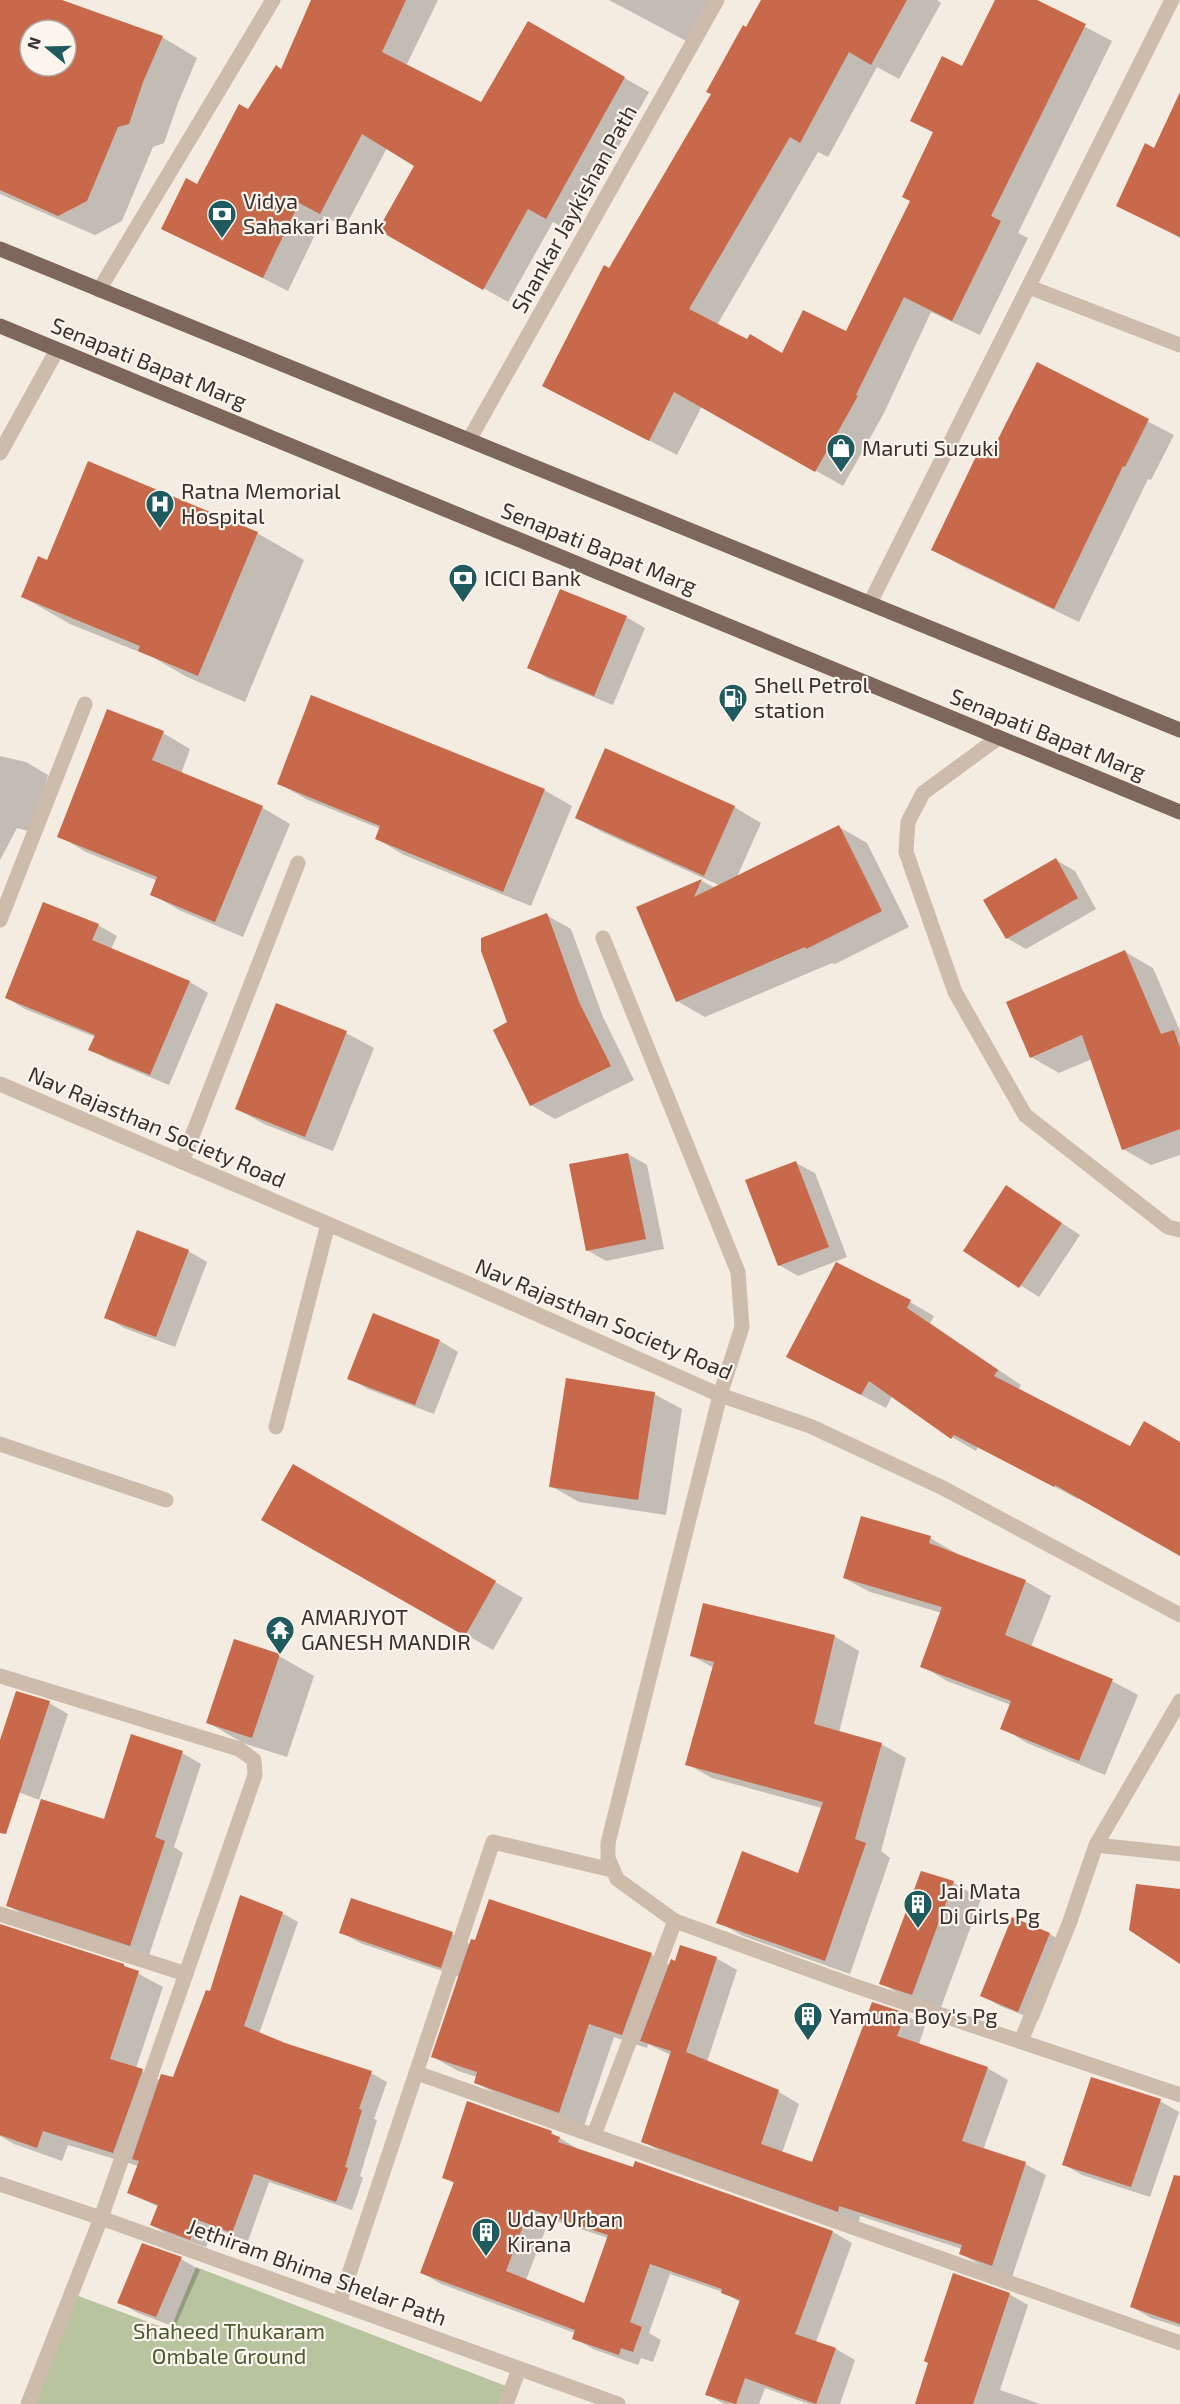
<svg xmlns="http://www.w3.org/2000/svg" width="1180" height="2404" font-family="'Exo 2',sans-serif">
<style>
.green{fill:#b8c4a0}
.shadow{fill:#0003;fill-rule:evenodd}
.building{fill:#c8694b;fill-rule:evenodd}
.lines{fill:none;stroke-linecap:round;stroke-linejoin:round}
.minor{stroke:#cdbbac;stroke-width:15}
.major{stroke:#7d675c;stroke-width:15}
.labels{text-anchor:middle;stroke-width:4.5;stroke-linejoin:round;paint-order:stroke}
.poi-label{font-size:22px;fill:#3b302b;stroke:#fbf5ee;text-anchor:start}
.street-label{font-size:22px;fill:#3b302b;stroke:#fbf5ee}
.park-label{font-size:22px;fill:#4a5a2e;stroke:#fbf5ee}
</style>
<rect width="100%" height="100%" fill="#f4ebe1"/>
<polygon class="green" points="196,2267 506,2386 499,2404 29,2404 73,2294 170,2330"/>
<g class="shadow">
<path d="M0,0H58L162,37L197,58L178,103L164,143L153,147L122,221L95,235L0,194ZM30,30H66V66H30Z"/>
<polygon points="317,0 438,0 406,66 482,104 529,23 649,92 571,232 553,222 508,302 380,229 416,166 387,148 345,227 324,216 288,291 163,228 198,186 249,111 282,70"/>
<polygon points="609,0 710,0 688,42"/>
<polygon points="763,0 937,0 941,3 899,79 877,67 828,157 818,152 717,325 748,341 783,355 847,333 912,201 934,133 912,120 963,69 996,0 1034,0 1112,41 1018,233 1028,238 980,335 931,312 884,413 843,486 702,406 677,455 544,386 712,94"/>
<polygon points="1180,95 1180,238 1118,206 1155,150"/>
<polygon points="1037,364 1174,435 1151,480 1148,479 1079,622 958,564 933,549 994,449"/>
<polygon points="257,533 304,560 245,702 187,677 154,658 70,624 23,597 48,562"/>
<polygon points="626,617 645,628 613,705 547,678 529,667"/>
<polygon points="163,733 190,749 181,774 263,808 290,824 243,937 179,910 152,894 158,881 86,852 59,836"/>
<polygon points="0,756 26,762 48,775 32,832 17,828 0,860"/>
<polygon points="278,783 544,790 572,806 531,906 404,855 377,839 381,829 306,799"/>
<polygon points="734,807 761,823 737,877 839,827 867,843 909,927 835,964 832,963 705,1017 677,1001 638,908 702,881 715,888 721,886 604,833 576,818"/>
<polygon points="1056,860 1075,871 1096,909 1026,949 1007,938"/>
<polygon points="546,915 571,929 603,1017 634,1080 555,1119 531,1105 509,1023"/>
<polygon points="98,925 117,936 111,949 190,982 208,993 169,1085 109,1060 90,1049 95,1037 25,1009 7,998"/>
<polygon points="1125,952 1153,968 1180,1031 1180,1155 1151,1165 1123,1149 1092,1059 1059,1073 1031,1057"/>
<polygon points="346,1033 374,1048 333,1151 264,1124 237,1109"/>
<polygon points="628,1154 647,1165 664,1249 606,1261 587,1250"/>
<polygon points="796,1163 815,1173 847,1257 798,1276 779,1265"/>
<polygon points="1007,1187 1080,1235 1039,1297 965,1250"/>
<polygon points="188,1251 207,1262 175,1347 124,1328 106,1317"/>
<polygon points="910,1302 934,1316 930,1323 1021,1385 1018,1390 1130,1448 1180,1444 1180,1554 1080,1497 1078,1499 978,1447 976,1451 952,1437 892,1396 886,1408 813,1370"/>
<polygon points="374,1315 440,1341 458,1352 434,1414 368,1389 349,1378"/>
<polygon points="654,1394 682,1409 666,1515 579,1502 551,1486"/>
<polygon points="293,1466 523,1598 493,1650 263,1519"/>
<polygon points="930,1538 956,1553 955,1555 1025,1581 1051,1596 1031,1647 1112,1681 1138,1695 1105,1775 1027,1743 1002,1728 1011,1705 947,1681 922,1666 942,1613 870,1592 844,1578"/>
<polygon points="834,1636 859,1651 839,1733 881,1744 906,1758 881,1851 890,1858 850,1974 743,1936 718,1922 799,1875 822,1808 712,1778 687,1764 714,1668 692,1656"/>
<polygon points="279,1656 314,1676 287,1757 243,1743 207,1722"/>
<polygon points="49,1703 68,1714 39,1800 105,1821 182,1753 201,1764 174,1847 183,1853 149,1955 26,1916 7,1905 42,1801 0,1785 0,1744"/>
<polygon points="922,1873 954,1883 981,1899 940,2010 908,1999 881,1983"/>
<polygon points="490,1901 652,1955 670,1965 676,1962 716,1958 737,1970 707,2062 779,2092 799,2104 782,2153 813,2164 905,2015 925,2026 919,2044 987,2068 1008,2080 983,2150 1025,2164 1046,2175 1012,2277 981,2265 961,2254 962,2249 860,2216 859,2222 663,2153 643,2141 671,2055 648,2044 647,2048 614,2037 584,2126 500,2096 475,2082 477,2077 458,2071 433,2057 460,1977 360,1943 341,1932 452,1934 471,1945 476,1942"/>
<polygon points="282,1913 298,1922 259,2034 371,2073 387,2082 374,2119 377,2120 360,2176 363,2178 352,2210 269,2182 248,2241 214,2228 206,2247 167,2234 152,2225 159,2207 128,2193 138,2166 68,2145 62,2161 14,2144 0,2136 0,1927 124,1966 163,1987 136,2068 161,2081 174,2079 211,1993"/>
<polygon points="1012,1919 1050,1934 1068,1945 1038,2021 1000,2006 982,1995"/>
<polygon points="1160,2101 1179,2112 1150,2197 1082,2175 1063,2164"/>
<path d="M468,2103L552,2133L579,2150L833,2232L852,2243L816,2342L836,2349L855,2360L840,2404H809L765,2388L759,2404H724L707,2394L741,2303L723,2292L670,2274L649,2333L661,2340L653,2362L641,2358L638,2365L593,2349L574,2338L575,2333L441,2284L422,2273L455,2184L444,2177ZM553,2220L608,2238L585,2305L526,2280L548,2223L552,2224Z"/>
<polygon points="1180,2232 1180,2327 1151,2318 1132,2307"/>
<polygon points="143,2245 181,2259 200,2270 175,2327 138,2313 119,2302"/>
<polygon points="1009,2294 1028,2305 1000,2390 1040,2404 917,2404"/>
</g>
<g class="building">
<path d="M0,0H62L163,36L143,82L129,124L118,127L87,201L58,216L0,190ZM30,30H66V66H30Z"/>
<polygon points="311,0 406,0 382,52 481,102 528,21 625,77 546,219 528,209 483,290 378,230 414,166 362,134 320,214 299,203 263,278 161,229 186,178 197,184 239,104 248,109 276,65 281,69"/>
<polygon points="761,0 907,0 871,65 849,52 800,143 790,137 689,309 747,339 750,334 782,353 803,310 846,331 910,201 902,197 933,132 910,121 942,56 962,66 995,0 1037,0 1086,24 991,216 1001,221 952,321 904,297 856,395 858,396 815,472 674,392 649,441 542,386 604,265 609,268 711,94 706,92 743,25 746,27"/>
<polygon points="1180,92 1180,237 1116,206 1145,143 1154,148"/>
<polygon points="1037,362 1149,419 1125,467 1123,466 1054,609 931,550 983,442 994,447"/>
<polygon points="88,461 258,532 198,676 138,651 140,646 21,597 38,556 47,560"/>
<polygon points="560,589 627,616 594,696 527,668"/>
<polygon points="311,695 545,789 503,892 375,839 380,826 277,784"/>
<polygon points="107,709 164,731 152,760 263,806 215,922 150,895 157,877 57,837"/>
<polygon points="605,748 735,806 704,876 575,818"/>
<polygon points="839,825 882,911 806,949 805,947 676,1002 636,907 702,879 694,897"/>
<polygon points="1056,858 1078,898 1006,939 983,900"/>
<polygon points="43,902 99,924 92,940 190,981 150,1075 88,1050 95,1035 5,998"/>
<polygon points="547,913 579,1002 611,1066 530,1106 493,1030 507,1022 481,951 481,938"/>
<polygon points="1125,950 1161,1034 1174,1030 1180,1048 1180,1129 1122,1150 1082,1035 1030,1058 1006,1002"/>
<polygon points="276,1003 347,1031 305,1137 235,1109"/>
<polygon points="628,1153 646,1239 586,1251 569,1164"/>
<polygon points="796,1161 829,1247 778,1266 745,1180"/>
<polygon points="1006,1185 1062,1223 1019,1288 963,1251"/>
<polygon points="137,1230 189,1250 156,1337 104,1318"/>
<polygon points="836,1262 911,1300 907,1308 998,1370 994,1376 1130,1446 1144,1421 1180,1442 1180,1556 1055,1485 1054,1487 954,1435 951,1439 869,1381 861,1395 786,1357"/>
<polygon points="373,1313 440,1340 415,1405 347,1379"/>
<polygon points="566,1378 655,1392 638,1500 549,1487"/>
<polygon points="293,1464 496,1581 465,1636 261,1520"/>
<polygon points="861,1516 931,1536 929,1543 1026,1580 1005,1635 1113,1679 1079,1761 1000,1729 1011,1701 920,1667 942,1607 843,1578"/>
<polygon points="703,1603 835,1635 814,1724 882,1743 855,1839 866,1843 825,1961 716,1923 742,1851 798,1873 823,1802 685,1765 714,1662 690,1656"/>
<polygon points="234,1639 280,1654 252,1738 206,1723"/>
<polygon points="16,1691 50,1701 6,1834 0,1833 0,1740"/>
<polygon points="131,1734 183,1751 155,1837 165,1841 130,1946 6,1906 41,1799 104,1819"/>
<polygon points="921,1871 954,1881 912,1995 879,1984"/>
<polygon points="1136,1884 1180,1889 1180,1964 1129,1930"/>
<polygon points="240,1895 283,1912 244,2026 285,2043 372,2071 359,2109 362,2110 345,2167 348,2168 336,2202 254,2174 232,2233 198,2220 190,2240 150,2225 158,2205 127,2193 139,2161 132,2159 161,2074 173,2077 206,1990 210,1991"/>
<polygon points="351,1898 453,1932 441,1968 339,1933"/>
<polygon points="489,1899 652,1953 622,2035 589,2024 559,2113 474,2083 477,2072 431,2057 471,1939 475,1940"/>
<polygon points="1012,1917 1050,1933 1018,2012 980,1996"/>
<polygon points="0,1924 124,1964 124,1966 139,1971 110,2059 143,2069 113,2153 43,2131 37,2148 0,2135"/>
<polygon points="680,1945 717,1957 686,2052 779,2090 761,2144 812,2162 872,2002 906,2013 897,2036 988,2067 962,2141 1026,2162 992,2266 959,2254 962,2245 839,2206 838,2212 641,2142 671,2051 640,2041 671,1959 675,1961"/>
<polygon points="1091,2077 1161,2099 1131,2187 1062,2165"/>
<path d="M467,2101L552,2131L551,2134L560,2137L558,2142L633,2167L635,2161L833,2231L795,2334L836,2348L816,2404L745,2378L736,2404L705,2395L740,2300L721,2293L722,2289L650,2264L630,2322L642,2327L633,2352L621,2348L619,2355L572,2339L575,2330L420,2273L454,2182L442,2178ZM533,2210L608,2235L584,2303L506,2271L528,2213L532,2214Z"/>
<polygon points="1174,2175 1180,2176 1180,2324 1130,2307"/>
<polygon points="142,2243 182,2257 156,2317 117,2303"/>
<polygon points="953,2273 1010,2293 973,2404 915,2404 928,2363 924,2361"/>
</g>
<g class="lines">
<g class="minor">
<polyline points="1029,287 1180,345"/>
<polyline points="99,290 273,0"/>
<polyline points="469,440 717,0"/>
<polyline points="0,453 57,350"/>
<polyline points="870,603 1172,0"/>
<polyline points="998,738 923,793 908,822 906,852 955,992 1025,1115 1168,1227 1180,1230"/>
<polyline points="0,920 85,704"/>
<polyline points="603,938 738,1272 742,1327 720,1395 608,1843 608,1858 617,1879 675,1921 852,1985 1180,2095"/>
<polyline points="0,1084 464,1282 720,1395 810,1426 943,1488 1180,1615"/>
<polyline points="182,1162 298,863"/>
<polyline points="276,1427 328,1224"/>
<polyline points="0,1444 166,1500"/>
<polyline points="0,1676 239,1749 254,1760 255,1775 101,2218 28,2404"/>
<polyline points="1180,1701 1096,1845 1180,1854"/>
<polyline points="0,1914 186,1974"/>
<polyline points="1021,2041 1069,1924 1096,1845"/>
<polyline points="417,2073 1180,2343"/>
<polyline points="594,2135 675,1921"/>
<polyline points="0,2184 101,2218 618,2404"/>
<polyline points="339,2304 493,1842 612,1870"/>
<polyline points="506,2404 519,2369"/>
</g>
<g class="major">
<polyline points="0,249 1180,730"/>
<polyline points="0,326 1180,812"/>
</g>
</g>
<defs>
<g id="bank-pin" transform="scale(1.5)"><path d="M0 17L-7.5 6A9.5 9.5 0 1 1 7.5 6Z" fill="#1f5a5e" stroke="#fbf5ee"/><path d="M-6-4H6V4H-6ZM0-2.3a2.3 2.3 0 1 0 0 4.6a2.3 2.3 0 1 0 0-4.6Z" fill="#fff"/></g>
<g id="shop-pin" transform="scale(1.5)"><path d="M0 17L-7.5 6A9.5 9.5 0 1 1 7.5 6Z" fill="#1f5a5e" stroke="#fbf5ee"/><path d="M-5-2.5h2.3a2.7 3.5 0 0 1 5.4 0H5L5.5 6h-11ZM-1.5-2.5h3a1.5 2.3 0 0 0-3 0Z" fill="#fff"/></g>
<g id="hospital-pin" transform="scale(1.5)"><path d="M0 17L-7.5 6A9.5 9.5 0 1 1 7.5 6Z" fill="#1f5a5e" stroke="#fbf5ee"/><path d="M-5-5h3v3.5h4V-5h3V5h-3V1.5h-4V5h-3Z" fill="#fff"/></g>
<g id="fuel-pin" transform="scale(1.5)"><path d="M0 17L-7.5 6A9.5 9.5 0 1 1 7.5 6Z" fill="#1f5a5e" stroke="#fbf5ee"/><path d="M-5.5-6h7V0h2V4h1.3V-2.5L3-4.5l.8-.8L6-3V5H2.5V1h-1V6h-7ZM-4.2-4.7v3.2H.2V-4.7Z" fill="#fff"/></g>
<g id="temple-pin" transform="scale(1.5)"><path d="M0 17L-7.5 6A9.5 9.5 0 1 1 7.5 6Z" fill="#1f5a5e" stroke="#fbf5ee"/><path d="M0-6L5-2H3V0L6.5 2.5H4V6H1.5V3h-3V6H-4V2.5H-6.5L-3 0V-2H-5Z" fill="#fff"/></g>
<g id="building-pin" transform="scale(1.5)"><path d="M0 17L-7.5 6A9.5 9.5 0 1 1 7.5 6Z" fill="#1f5a5e" stroke="#fbf5ee"/><path d="M-4-6H4V6H1V3H-1V6H-4ZM-2.5-4.3h1.7v1.8h-1.7ZM.8-4.3h1.7v1.8H.8ZM-2.5-1h1.7V.8h-1.7ZM.8-1h1.7V.8H.8Z" fill="#fff"/></g>
</defs>
<g fill-rule="evenodd">
<use href="#bank-pin" x="222" y="214"/>
<use href="#shop-pin" x="841" y="448"/>
<use href="#hospital-pin" x="160" y="504"/>
<use href="#bank-pin" x="463" y="578"/>
<use href="#fuel-pin" x="733" y="698"/>
<use href="#temple-pin" x="280" y="1630"/>
<use href="#building-pin" x="918" y="1904"/>
<use href="#building-pin" x="808" y="2016"/>
<use href="#building-pin" x="486" y="2232"/>
</g>
<g class="labels">
<g class="poi-label">
<text x="243" y="209">Vidya<tspan x="243" dy="25">Sahakari Bank</tspan></text>
<text x="862" y="456">Maruti Suzuki</text>
<text x="181" y="499">Ratna Memorial<tspan x="181" dy="25">Hospital</tspan></text>
<text x="484" y="586">ICICI Bank</text>
<text x="754" y="693">Shell Petrol<tspan x="754" dy="25">station</tspan></text>
<text x="301" y="1625">AMARJYOT<tspan x="301" dy="25">GANESH MANDIR</tspan></text>
<text x="939" y="1899">Jai Mata<tspan x="939" dy="25">Di Girls Pg</tspan></text>
<text x="829" y="2024">Yamuna Boy's Pg</text>
<text x="507" y="2227">Uday Urban<tspan x="507" dy="25">Kirana</tspan></text>
</g>
<g class="street-label">
<text transform="translate(574 209) rotate(-61)" y="8">Shankar Jaykishan Path</text>
<text transform="translate(149 363) rotate(22)" y="8">Senapati Bapat Marg</text>
<text transform="translate(599 548) rotate(22)" y="8">Senapati Bapat Marg</text>
<text transform="translate(1048 734) rotate(22)" y="8">Senapati Bapat Marg</text>
<text transform="translate(157 1127) rotate(23)" y="8">Nav Rajasthan Society Road</text>
<text transform="translate(604 1319) rotate(23)" y="8">Nav Rajasthan Society Road</text>
<text transform="translate(317 2272) rotate(20)" y="8">Jethiram Bhima Shelar Path</text>
</g>
<g class="park-label">
<text x="229" y="2339">Shaheed Thukaram<tspan x="229" dy="25">Ombale Ground</tspan></text>
</g>
</g>
<g transform="translate(48 48) rotate(289)"><circle r="28" fill="#fbf5ee" stroke="#aea6a0" stroke-width="1.5"/>
<path d="M0-4.5L10 22L0 15L-10 22Z" fill="#1f5a5e"/>
<text y="-9" font-size="16" font-weight="bold" text-anchor="middle" fill="#3b302b">N</text>
</g>
</svg>
